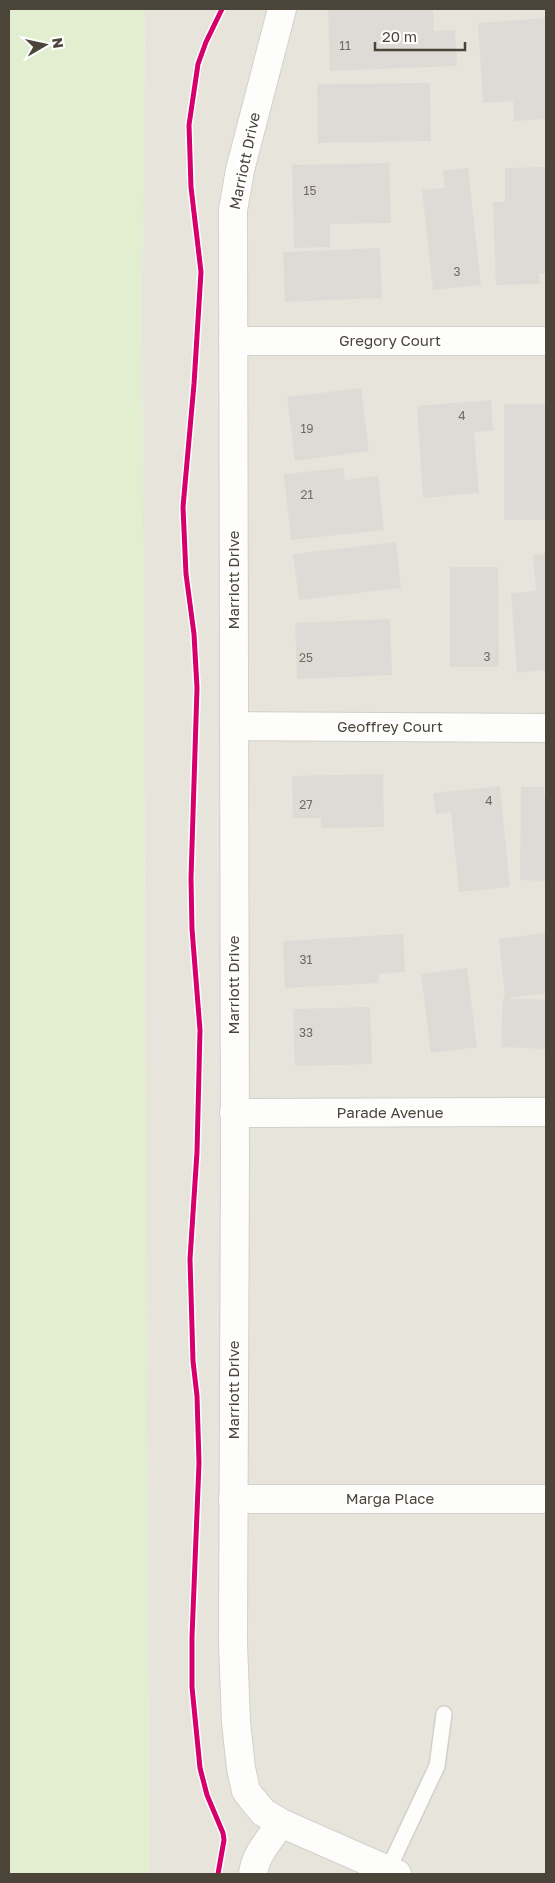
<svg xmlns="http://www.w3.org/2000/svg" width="555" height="1883" font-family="'Golos Text',sans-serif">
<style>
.residential{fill:#e7e4dc}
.green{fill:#e1eecf}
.building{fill:#dedbd6}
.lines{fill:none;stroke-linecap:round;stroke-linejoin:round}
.lane-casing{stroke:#d2d0cb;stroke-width:18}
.street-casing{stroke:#d2d0cb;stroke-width:30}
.lane{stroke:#fdfdfc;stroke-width:15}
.street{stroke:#fdfdfc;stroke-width:28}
.cycleway-casing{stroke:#fff;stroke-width:8}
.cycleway{stroke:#d6006c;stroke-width:5}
.labels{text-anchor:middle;stroke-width:5;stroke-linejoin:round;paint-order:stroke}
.number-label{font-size:12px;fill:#706a61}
.street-label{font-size:15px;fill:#4b4439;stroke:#fff}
</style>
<rect width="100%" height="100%" fill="#f4f2ee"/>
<polygon class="residential" points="145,9 546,9 546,1874 149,1874 142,295"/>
<polygon class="green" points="9,9 145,9 142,295 149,1874 9,1874"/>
<g class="building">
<polygon points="370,9 433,9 434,31 455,30 457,66 330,71 328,10"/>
<polygon points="545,18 546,119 514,121 513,101 483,103 478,23"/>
<polygon points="430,83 431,141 318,143 317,84"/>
<polygon points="389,163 391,223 330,224 330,247 294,248 292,165"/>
<polygon points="546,167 546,273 539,274 540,284 496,285 493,202 505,202 505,168"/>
<polygon points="468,168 481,285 433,290 422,190 445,188 443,171"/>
<polygon points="380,248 382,298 285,302 283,252"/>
<polygon points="361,388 369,451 295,461 287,397"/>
<polygon points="491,400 493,431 474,432 479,493 423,498 417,406"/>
<rect x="504" y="404" width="42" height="116"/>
<polygon points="343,468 345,480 378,476 384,530 291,540 284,474"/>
<polygon points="396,542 401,588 299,600 293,554"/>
<polygon points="546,554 546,670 517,673 511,593 536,591 533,555"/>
<polygon points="450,567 498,567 499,667 450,667"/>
<polygon points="390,619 392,675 297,679 295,623"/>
<polygon points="383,774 384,827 321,828 321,818 293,818 292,776"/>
<polygon points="500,786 510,887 459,892 451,812 436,814 433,793"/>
<polygon points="521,787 544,787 544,796 546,796 546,881 520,880"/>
<polygon points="546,933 546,993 505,998 499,939"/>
<polygon points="403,934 405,972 379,974 379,983 285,988 283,941"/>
<polygon points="467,968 477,1047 431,1053 421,974"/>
<polygon points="503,998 546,1000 546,1049 501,1047"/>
<polygon points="370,1007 372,1064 295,1066 293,1009"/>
</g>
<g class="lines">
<g class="lane-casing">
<polyline id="lane" points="388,1870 437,1766 444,1714"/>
</g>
<g class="street-casing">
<g id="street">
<polyline points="282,9 240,170 233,210 235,1156 233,1643 236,1722 241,1768 246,1791 253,1800 263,1812 281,1823 397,1874"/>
<polyline points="233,341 546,341"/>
<polyline points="234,726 546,728"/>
<polyline points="234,1113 546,1112"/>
<polyline points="233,1499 546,1499"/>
<path d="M253,1874C255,1855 270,1839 281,1823"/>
</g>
</g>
<use href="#lane" class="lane"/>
<use href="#street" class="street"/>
<g class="cycleway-casing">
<polyline id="cycleway" points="218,1874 224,1840 223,1833 207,1795 200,1768 192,1687 192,1637 199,1463 197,1396 193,1361 190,1259 197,1152 200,1030 192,929 191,878 197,688 194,634 186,574 183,507 194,384 201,272 191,187 189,125 198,64 206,42 222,9"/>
</g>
<use href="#cycleway" class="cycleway"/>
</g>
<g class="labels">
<g class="number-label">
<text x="345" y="50">11</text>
<text x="310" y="195">15</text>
<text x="457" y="276">3</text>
<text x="462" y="420">4</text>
<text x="307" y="433">19</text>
<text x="307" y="499">21</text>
<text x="487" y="661">3</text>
<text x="306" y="662">25</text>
<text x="489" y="805">4</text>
<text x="306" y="809">27</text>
<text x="306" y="964">31</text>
<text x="306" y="1037">33</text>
</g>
<g class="street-label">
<text transform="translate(245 161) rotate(-78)" y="5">Marriott Drive</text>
<text x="390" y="346">Gregory Court</text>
<text transform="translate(234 580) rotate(-90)" y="5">Marriott Drive</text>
<text x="390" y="732">Geoffrey Court</text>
<text transform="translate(234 985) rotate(-90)" y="5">Marriott Drive</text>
<text x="390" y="1118">Parade Avenue</text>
<text transform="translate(234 1390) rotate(-90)" y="5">Marriott Drive</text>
<text x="390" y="1504">Marga Place</text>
</g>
</g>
<rect width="555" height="1883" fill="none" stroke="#4b4439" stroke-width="20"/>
<g transform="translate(45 45) rotate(81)" stroke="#ffffff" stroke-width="4" paint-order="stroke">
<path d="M0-4L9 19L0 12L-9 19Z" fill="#4b4439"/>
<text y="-8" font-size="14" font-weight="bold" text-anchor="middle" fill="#4b4439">N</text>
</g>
<path d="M375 42v8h90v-8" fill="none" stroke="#4b4439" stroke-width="2.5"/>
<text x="382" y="42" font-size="15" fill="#4b4439" stroke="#ffffff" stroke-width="4" paint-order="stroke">20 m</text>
</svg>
